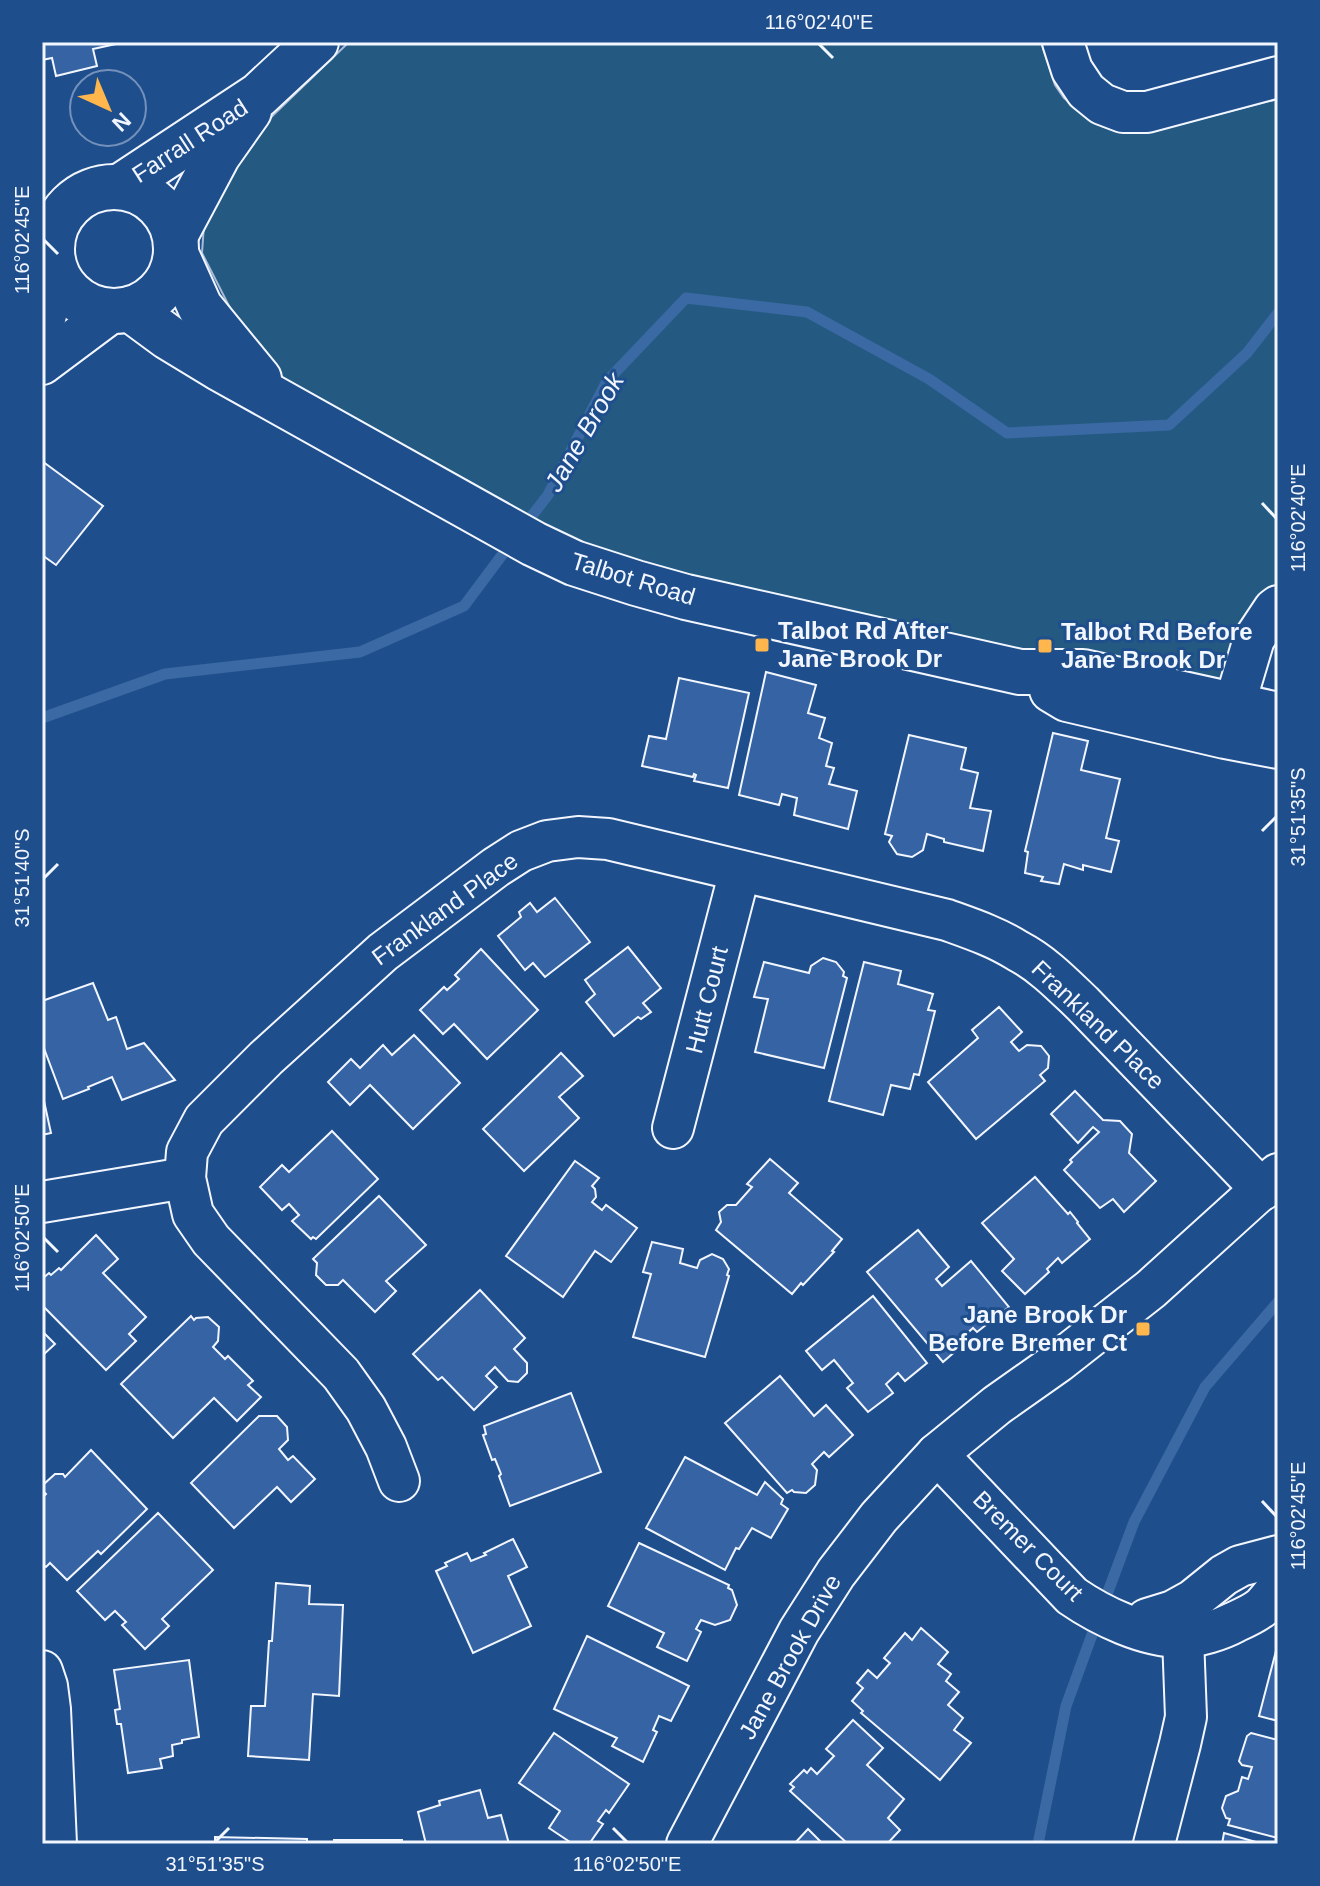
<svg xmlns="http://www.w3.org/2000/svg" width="1320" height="1886" font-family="Helvetica,sans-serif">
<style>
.green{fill:#245a82;stroke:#a8bbd7;stroke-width:2}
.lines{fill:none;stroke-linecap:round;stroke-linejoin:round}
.stream{stroke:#3b69a3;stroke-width:11}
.building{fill:#3563a3;stroke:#f2f6ff;stroke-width:2}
.minor-casing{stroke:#f2f6ff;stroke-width:44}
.major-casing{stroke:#f2f6ff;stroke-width:48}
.minor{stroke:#1f4e8c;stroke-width:40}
.major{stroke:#1f4e8c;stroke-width:44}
.ticks{fill:none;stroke:#f2f6ff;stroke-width:3}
.poi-dot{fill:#ffb74d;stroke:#1f4e8c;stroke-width:3}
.labels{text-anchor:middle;stroke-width:6;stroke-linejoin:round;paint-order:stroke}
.street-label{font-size:24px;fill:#f2f6ff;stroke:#1f4e8c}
.poi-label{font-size:24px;font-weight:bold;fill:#f2f6ff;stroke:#1f4e8c;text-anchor:start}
.water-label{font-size:26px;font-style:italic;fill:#f2f6ff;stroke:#1f4e8c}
.neatline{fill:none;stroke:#f2f6ff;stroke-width:3}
.ticks-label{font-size:20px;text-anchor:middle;fill:#f2f6ff}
</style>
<rect width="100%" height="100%" fill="#1f4e8c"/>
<polygon class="green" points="349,42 1041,42 1055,85 1064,98 1102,126 1116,131 1146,133 1278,99 1278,606 1234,705 686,597 278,402 202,253 204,225 217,183 262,126"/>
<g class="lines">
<g class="stream">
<polyline points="524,526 548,495 607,381 686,298 807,312 929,379 1007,433 1169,425 1247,353 1278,313"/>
<polyline points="42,718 165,674 360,652 464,606 511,543"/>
<polyline points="1103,1605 1134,1522 1205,1387 1278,1302"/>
<polyline points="1038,1844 1066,1706 1097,1621"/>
</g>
</g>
<g class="building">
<polygon points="42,42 125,42 93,49 97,66 56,76 52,58 42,60"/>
<polygon points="42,461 103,506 56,565 42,555"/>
<polygon points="766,672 816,685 808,713 825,718 819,738 832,743 826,766 834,768 829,784 857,791 848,829 794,815 797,798 782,794 779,805 739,795"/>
<polygon points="679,678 749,693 728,788 694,781 696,775 694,774 693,777 642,766 649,736 666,739"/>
<polygon points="1053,733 1088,741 1081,770 1120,779 1106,838 1119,841 1111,872 1083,865 1083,870 1064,864 1059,884 1041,881 1043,877 1025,873 1028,852 1025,851"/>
<polygon points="909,735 966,748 961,769 978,773 970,808 991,811 983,851 944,842 944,839 927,834 923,850 912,857 897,854 889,842 892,836 885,834"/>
<polygon points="555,898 590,942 545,977 533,963 525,970 498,936 521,917 519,912 530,903 537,912"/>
<polygon points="628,947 661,988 643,1003 651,1012 641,1019 638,1017 614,1036 586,1002 595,994 585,980"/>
<polygon points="481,949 538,1010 487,1059 454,1024 443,1034 420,1010 444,987 447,990 459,979 455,975"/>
<polygon points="823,958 836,962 844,972 843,976 847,978 824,1068 755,1052 768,999 754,997 764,962 809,973 811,966"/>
<polygon points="864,962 901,971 898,984 933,994 928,1010 935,1011 919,1075 914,1074 910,1089 891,1085 883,1115 829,1101"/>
<polygon points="93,983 108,1020 116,1017 127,1049 144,1043 175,1080 122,1100 112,1077 88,1087 89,1089 63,1099 42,1043 42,1001"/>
<polygon points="999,1007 1022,1032 1011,1042 1019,1051 1027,1045 1041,1046 1049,1056 1048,1068 1040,1075 1045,1081 976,1139 928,1082 978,1038 972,1030"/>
<polygon points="414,1035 460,1083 413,1129 370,1085 350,1105 328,1082 351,1059 360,1068 383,1045 392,1055"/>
<polygon points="561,1053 583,1076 559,1097 579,1118 524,1171 483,1129"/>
<polygon points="1075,1091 1103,1120 1120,1121 1132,1134 1129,1153 1156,1181 1124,1212 1113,1199 1100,1208 1064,1170 1072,1162 1070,1160 1099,1132 1093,1127 1078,1143 1051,1114"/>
<polygon points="44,1101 51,1133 42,1135 42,1102"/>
<polygon points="332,1131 378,1179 316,1239 313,1237 311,1239 292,1221 299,1215 289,1204 282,1210 260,1187 282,1165 289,1172"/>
<polygon points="770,1159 798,1183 789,1193 842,1239 832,1251 834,1252 803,1285 801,1283 792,1294 716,1230 721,1222 719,1212 727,1205 736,1205 752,1187 747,1184"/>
<polygon points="575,1161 599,1178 592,1186 595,1189 596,1197 592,1202 602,1210 606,1205 637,1228 611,1262 595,1251 563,1297 506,1256"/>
<polygon points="1035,1177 1068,1214 1070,1212 1078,1222 1077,1223 1090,1239 1062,1263 1058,1258 1047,1269 1049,1272 1025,1294 1002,1271 1014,1259 982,1223"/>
<polygon points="379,1196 426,1245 386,1281 396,1291 375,1312 343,1280 338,1285 326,1285 316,1275 317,1263 313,1259"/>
<polygon points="918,1230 949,1267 936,1279 942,1286 971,1261 1009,1307 977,1332 973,1328 961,1339 965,1343 943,1362 867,1272"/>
<polygon points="96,1235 118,1259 103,1273 146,1317 129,1334 136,1341 106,1370 42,1305 42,1279 49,1273 51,1275 59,1268 61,1270"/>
<polygon points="652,1242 683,1249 680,1263 697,1268 700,1260 712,1254 723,1259 729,1269 727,1275 729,1276 705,1357 633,1337 651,1274 643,1272"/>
<polygon points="480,1290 525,1338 514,1349 527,1363 527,1373 518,1382 508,1381 495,1367 486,1376 497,1387 474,1410 442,1377 438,1380 413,1354"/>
<polygon points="873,1296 927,1363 905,1381 898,1373 886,1384 893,1393 868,1412 847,1388 853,1383 834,1360 822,1370 806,1351"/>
<polygon points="191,1316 194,1320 196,1318 208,1317 219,1327 218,1341 213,1347 225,1359 228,1356 253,1381 248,1385 261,1397 237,1421 214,1398 173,1438 121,1384"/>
<polygon points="42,1331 55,1344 42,1356"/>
<polygon points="780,1376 814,1416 826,1405 853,1435 829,1457 824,1452 812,1464 817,1470 815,1485 806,1493 794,1492 792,1490 787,1493 725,1423"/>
<polygon points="571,1393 601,1472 510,1506 499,1476 501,1474 495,1459 492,1460 483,1435 486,1434 484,1426"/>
<polygon points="259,1416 277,1416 287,1427 288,1440 279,1449 288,1460 293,1456 315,1479 291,1502 277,1487 234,1528 191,1483"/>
<polygon points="91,1450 147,1509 101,1554 98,1551 67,1580 50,1563 46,1567 42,1564 42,1498 46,1494 44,1492 44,1484 55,1474 63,1474 65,1477"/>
<polygon points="685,1457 757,1495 765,1482 783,1499 781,1504 788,1509 771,1538 752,1528 739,1549 736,1548 725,1570 646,1528"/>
<polygon points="158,1513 213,1570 162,1619 169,1626 145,1649 122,1625 126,1622 115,1611 105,1620 77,1591"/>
<polygon points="513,1539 527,1567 508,1576 531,1626 473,1653 436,1571 447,1566 445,1563 467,1553 471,1561 486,1555 484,1553"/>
<polygon points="639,1543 729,1585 728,1588 732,1590 737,1605 730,1620 715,1625 701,1620 696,1629 701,1632 687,1661 657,1647 664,1633 608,1606"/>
<polygon points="276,1583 310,1586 309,1604 343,1605 339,1696 313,1694 309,1760 248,1756 251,1706 265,1706 269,1641 272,1641"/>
<polygon points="921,1628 948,1652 938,1664 951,1674 946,1681 959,1692 948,1705 963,1718 954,1730 971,1743 940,1780 861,1713 863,1711 852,1701 863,1688 857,1683 868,1670 877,1678 890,1663 884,1658 905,1633 912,1640"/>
<polygon points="587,1636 689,1686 671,1721 659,1716 653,1730 657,1732 643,1762 612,1746 617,1738 554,1709"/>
<polygon points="1276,1651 1278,1652 1278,1721 1259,1716"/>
<polygon points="189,1660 199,1737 182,1740 182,1743 172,1745 173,1756 160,1759 162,1768 128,1773 121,1724 117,1724 115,1710 120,1709 114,1670"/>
<polygon points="853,1720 883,1748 867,1765 904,1799 888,1818 900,1830 887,1844 848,1844 790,1791 794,1787 790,1784 804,1770 807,1773 811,1768 817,1774 834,1756 826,1749"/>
<polygon points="554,1733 629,1784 609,1813 606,1810 598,1821 603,1824 589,1844 573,1844 549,1828 560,1811 519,1783"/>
<polygon points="1251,1733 1278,1740 1278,1838 1228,1825 1230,1819 1226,1818 1222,1808 1226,1796 1238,1791 1242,1777 1248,1779 1252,1767 1242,1765 1239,1761 1247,1736"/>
<polygon points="480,1790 488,1818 501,1815 509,1844 426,1844 418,1812 440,1805 439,1801"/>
<polygon points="808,1829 823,1844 794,1844"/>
<polygon points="1224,1833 1263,1844 1222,1844"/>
<polygon points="215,1837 307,1839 307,1844 215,1844"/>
<rect x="334" y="1840" width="68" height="4"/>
</g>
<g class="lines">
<g class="minor-casing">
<g id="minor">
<polyline points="1063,42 1072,70 1086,91 1102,104 1123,112 1147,112 1278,77"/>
<polyline points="42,322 46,315 55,268"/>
<polyline points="42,364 113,311"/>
<polyline points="1225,736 1254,639 1274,609 1278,606"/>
<polyline points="673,1128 740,871"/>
<polyline points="42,1202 185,1178"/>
<path d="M937,1454L1072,1596C1101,1616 1145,1637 1181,1637C1198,1637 1220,1630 1235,1622C1244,1618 1255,1613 1262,1607C1268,1601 1273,1594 1278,1588"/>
<path d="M399,1481L386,1447L366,1409L341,1374L211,1240L193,1214L185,1178L187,1152L204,1120L266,1058L383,952L496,867L521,851L547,841L578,837L608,839L947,920C972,929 996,937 1018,951C1043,964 1063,985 1083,1004L1262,1190"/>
<polyline points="1147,1619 1173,1611 1193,1600 1224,1575 1240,1566 1278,1556"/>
<polyline points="42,1671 47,1686 50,1709 56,1844"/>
<polyline points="687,1844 799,1631 836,1573 879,1517 937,1454 997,1405 1058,1362 1151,1289 1278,1174"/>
<polyline points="1154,1844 1180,1744 1186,1717 1183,1637 1174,1614"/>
</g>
</g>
<g class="major-casing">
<g id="major">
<polyline points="121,186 259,95 316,42"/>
<circle cx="114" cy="249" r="62"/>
<polyline points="176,234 218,155 249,111"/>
<polyline points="177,256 200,307 259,379"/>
<polyline points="130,309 168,337 219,368 534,544 574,563 636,583 686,597 1020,672 1083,672 1278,715"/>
<polyline points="1052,690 1067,699 1225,736 1278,746"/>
</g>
</g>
<use href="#minor" class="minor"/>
<use href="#major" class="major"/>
</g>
<path class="ticks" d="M819,44L833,58M44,240L58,254M1262,503L1276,518M1262,831L1276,817M44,878L58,864M44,1238L58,1252M1262,1501L1276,1516M613,1828L627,1842M215,1842L229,1828"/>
<g class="poi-dot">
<rect x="754" y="637" width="16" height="16" rx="4"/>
<rect x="1037" y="638" width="16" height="16" rx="4"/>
<rect x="1135" y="1321" width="16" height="16" rx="4"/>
</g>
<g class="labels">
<g class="street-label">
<text transform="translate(190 141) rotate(-33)" y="8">Farrall Road</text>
<text transform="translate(633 579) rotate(17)" y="8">Talbot Road</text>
<text transform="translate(445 909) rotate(-36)" y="8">Frankland Place</text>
<text transform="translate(707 1000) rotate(-76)" y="8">Hutt Court</text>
<text transform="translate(1098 1025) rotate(44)" y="8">Frankland Place</text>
<text transform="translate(1028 1546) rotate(45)" y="8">Bremer Court</text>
<text transform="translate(790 1657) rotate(-61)" y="8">Jane Brook Drive</text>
</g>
<g class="poi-label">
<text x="778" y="639">Talbot Rd After<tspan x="778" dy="28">Jane Brook Dr</tspan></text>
<text x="1061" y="640">Talbot Rd Before<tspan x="1061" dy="28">Jane Brook Dr</tspan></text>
<text x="1127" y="1323" text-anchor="end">Jane Brook Dr<tspan x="1127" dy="28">Before Bremer Ct</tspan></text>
</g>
<g class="water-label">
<text transform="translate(584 432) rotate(-60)" y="9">Jane Brook</text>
</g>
</g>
<rect width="1320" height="1886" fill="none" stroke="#1f4e8c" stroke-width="88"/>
<g transform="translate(108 108) rotate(136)"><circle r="38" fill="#1f4e8c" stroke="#7391ba" stroke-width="2"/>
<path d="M0-6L14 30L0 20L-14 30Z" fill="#ffb74d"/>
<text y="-12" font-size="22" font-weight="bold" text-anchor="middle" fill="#f2f6ff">N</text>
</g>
<rect x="44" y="44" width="1232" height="1798" class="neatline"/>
<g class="ticks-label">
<text x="819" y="29">116°02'40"E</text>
<text transform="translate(22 240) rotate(-90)" y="7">116°02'45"E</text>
<text transform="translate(1298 518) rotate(-90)" y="7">116°02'40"E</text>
<text transform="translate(1298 817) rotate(-90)" y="7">31°51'35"S</text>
<text transform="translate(22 878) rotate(-90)" y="7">31°51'40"S</text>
<text transform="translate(22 1238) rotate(-90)" y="7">116°02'50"E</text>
<text transform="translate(1298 1516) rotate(-90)" y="7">116°02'45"E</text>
<text x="215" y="1871">31°51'35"S</text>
<text x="627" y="1871">116°02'50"E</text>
</g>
</svg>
